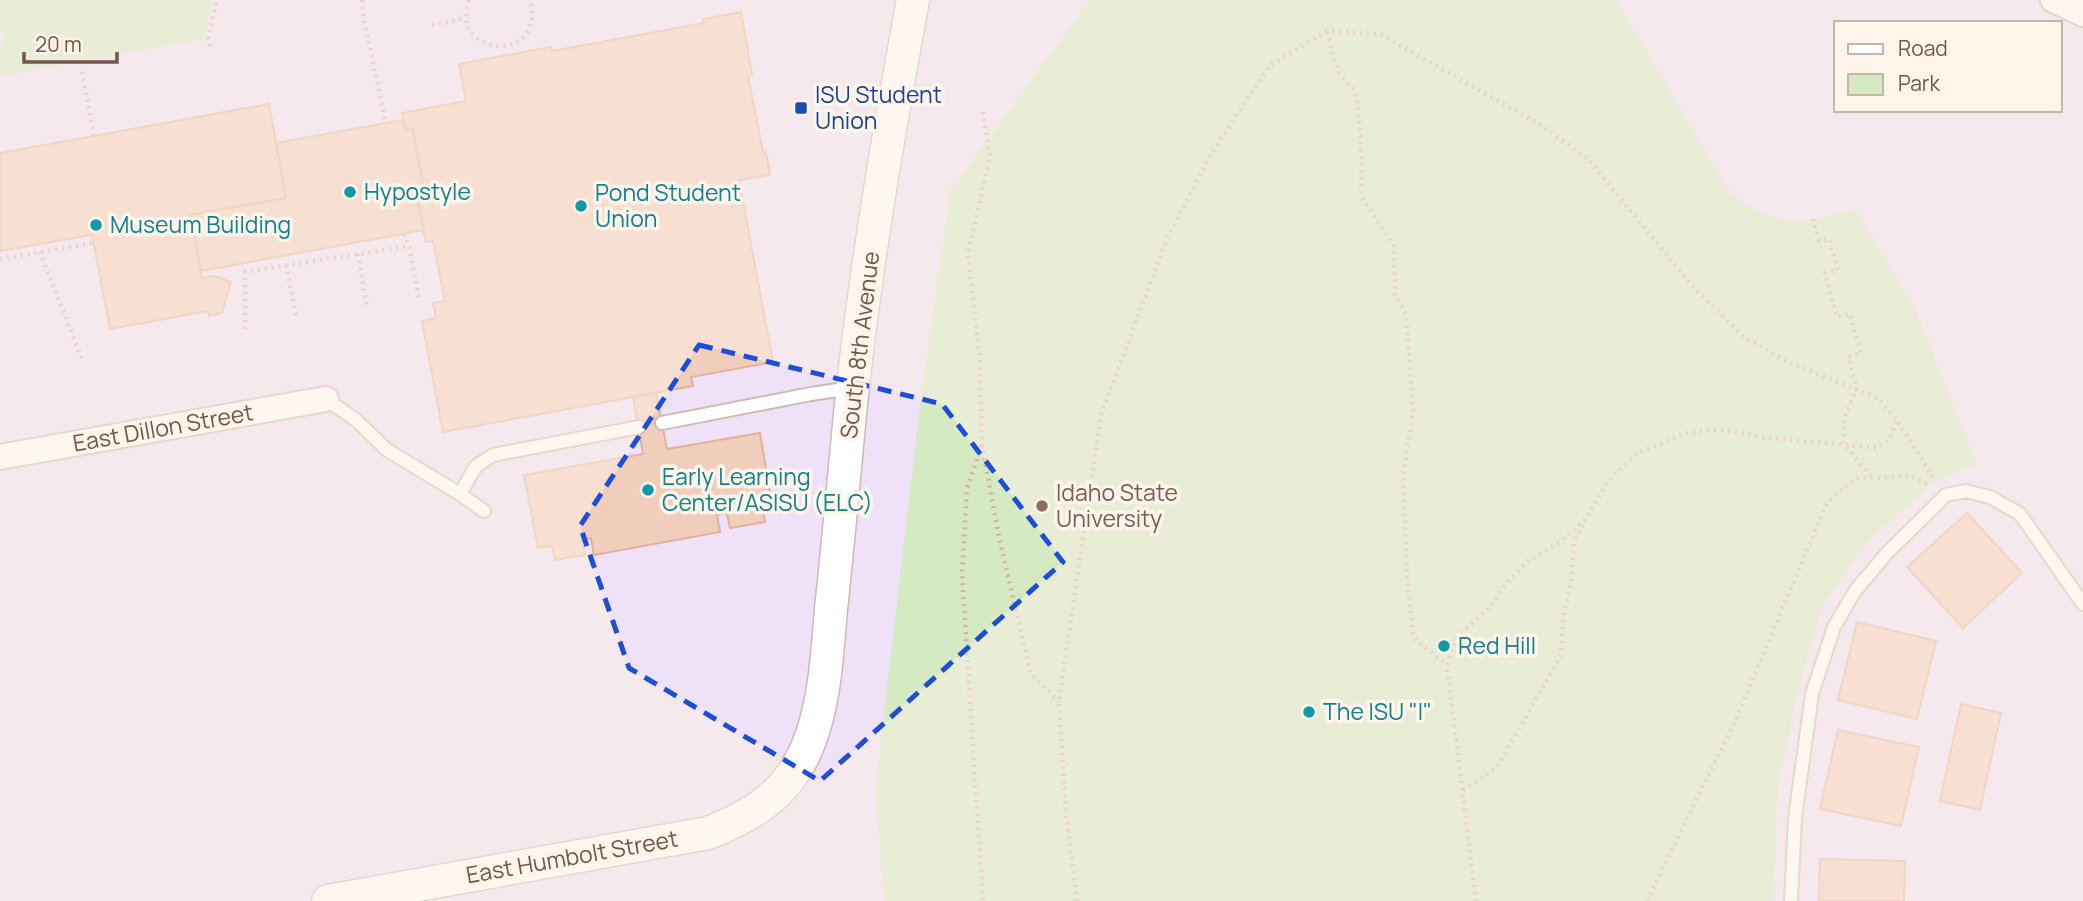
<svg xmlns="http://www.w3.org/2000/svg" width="2083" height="901" font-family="Manrope,sans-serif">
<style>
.education{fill:#eee1f8;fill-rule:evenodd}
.green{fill:#d5e9c3}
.building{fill:#f1cdbc;stroke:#e3b29d;stroke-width:2}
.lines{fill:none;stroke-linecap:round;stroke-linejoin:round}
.service-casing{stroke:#cfbaae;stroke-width:16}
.minor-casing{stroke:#cfbaae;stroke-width:28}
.tertiary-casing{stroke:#cfbaae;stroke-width:35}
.path{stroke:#d5b0a0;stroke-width:4.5;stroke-dasharray:2 5;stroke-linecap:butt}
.service{stroke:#fff;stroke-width:12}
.minor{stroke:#fff;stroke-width:24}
.tertiary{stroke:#fff;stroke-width:32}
.marked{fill:none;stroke:#1d4ed8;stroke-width:5;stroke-dasharray:14 9;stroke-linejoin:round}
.transit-dot{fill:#1a4fb4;stroke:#fff5ea;stroke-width:2.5}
.culture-dot{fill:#0f9aa8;stroke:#fff5ea;stroke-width:2.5}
.education-dot{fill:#8d6e63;stroke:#fff5ea;stroke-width:2.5}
.labels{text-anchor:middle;stroke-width:7;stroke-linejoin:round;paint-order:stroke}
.transit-label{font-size:23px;fill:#164399;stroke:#fff5ea;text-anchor:start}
.culture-label{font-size:23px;fill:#0d838f;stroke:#fff5ea;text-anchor:start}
.street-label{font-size:23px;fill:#74564a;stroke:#fff5ea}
.education-label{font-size:23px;fill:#785e54;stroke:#fff5ea;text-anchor:start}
</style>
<rect width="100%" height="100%" fill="#fcf1e4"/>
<path class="education" d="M0,0H2083V901H0ZM1836,23H2060V110H1836Z"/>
<g class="green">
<polygon points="0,0 212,0 203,39 1,76 0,50 4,38 0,27"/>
<polygon points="1090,0 1616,0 1731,194 1759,213 1798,222 1856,210 1916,310 1977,464 1934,482 1869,540 1823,605 1797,694 1778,786 1773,901 884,901 875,790 921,397 950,192"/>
</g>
<g class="building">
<polygon points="741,12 752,75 748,76 763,152 766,152 770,175 739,180 773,362 691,377 693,386 443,432 422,321 436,318 433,303 445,301 433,241 426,242 414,187 423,185 413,129 405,130 402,113 466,101 459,64 551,47 552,51 704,23 703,19"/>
<polygon points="269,104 286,198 191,215 202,278 214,276 231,282 222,313 209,316 208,311 110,329 92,235 0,251 0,153"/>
<polygon points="403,120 405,130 413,129 414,136 423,185 414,187 424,230 201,271 191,215 286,198 276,143"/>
<polygon points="656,393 667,449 760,433 772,504 762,506 765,522 730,528 727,513 717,515 720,532 594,555 591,538 582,540 585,555 555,560 552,546 538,548 524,475 643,454 633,397"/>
<polygon points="1967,513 2022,573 1963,628 1907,567"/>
<polygon points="1857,622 1936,641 1917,719 1838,700"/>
<polygon points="1961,704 2001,713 1980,810 1940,801"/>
<polygon points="1838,730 1919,747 1901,826 1820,809"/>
<polygon points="1820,859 1905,861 1904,901 1819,901"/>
</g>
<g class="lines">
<g class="service-casing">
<g id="service">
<polyline points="326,399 356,420 387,450 460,494 484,511"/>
<polyline points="662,423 811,394 851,388"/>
<polyline points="460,494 476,466 493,455 639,427"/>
<polyline points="1791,901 1795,818 1812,694 1834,627 1855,591 1887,553 1946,495 1966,491 1990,497 2020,514 2083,604"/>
</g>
</g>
<g class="minor-casing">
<g id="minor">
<polyline points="2053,0 2083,14"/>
<polyline points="0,457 326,399"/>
</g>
</g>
<g class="tertiary-casing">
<path id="tertiary" d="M328,901L708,833C753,815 785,796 806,750C825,707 827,655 831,609C838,544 844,479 850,414C864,275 888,137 913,0"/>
</g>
<g class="path">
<polyline points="362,0 364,20 386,123"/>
<path d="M469,0C447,57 548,65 530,0"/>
<polyline points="432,25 466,18"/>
<polyline points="1327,32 1338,72 1356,92 1361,138 1361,196 1394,246 1395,294 1406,314 1413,411 1403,476 1408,589 1413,637 1447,665"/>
<polyline points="210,46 208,37 217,0"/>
<polyline points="82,72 94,136"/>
<polyline points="983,112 990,157 968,254 980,361 982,445 1000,542 1031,674 1059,702"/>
<polyline points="1813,219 1819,241 1829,239 1838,270 1825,273 1837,317 1850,314 1861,353 1848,357 1857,388 1844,418 1843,442 1871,477"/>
<polyline points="404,234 409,246 419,298"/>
<polyline points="40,252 82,359"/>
<polyline points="358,254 367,307"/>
<polyline points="0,259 94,243"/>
<polyline points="286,265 297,320"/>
<polyline points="245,329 245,272 409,246"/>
<polyline points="982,446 967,488 962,575 983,901"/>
<polyline points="1463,790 1484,777 1499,764 1561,655 1563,621 1571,581 1574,542 1584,523"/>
<polyline points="1077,901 1066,815 1059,702 1101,415 1168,236 1211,154 1270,65 1327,31 1380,34 1539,124 1587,158 1697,291 1743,336 1784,360 1877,398 1897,420 1935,480"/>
<polyline points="1476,901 1447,665 1456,638 1486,611 1506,584 1528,561 1561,541 1586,519 1608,481 1638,453 1683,434 1711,430 1732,431 1761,437 1876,448 1889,440 1897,420"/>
<polyline points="1647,901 1735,721 1827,503 1856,478 1912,476 1927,484"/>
</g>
<use href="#service" class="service"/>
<use href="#minor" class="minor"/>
<use href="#tertiary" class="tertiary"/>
</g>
<path d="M0 0H2083V901H0ZM699,345L942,404L1063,562L820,781L629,668L580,526Z" fill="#fcf1e4" fill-opacity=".55" fill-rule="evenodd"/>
<path class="marked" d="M699,345L942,404L1063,562L820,781L629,668L580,526Z"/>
<rect class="transit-dot" x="794" y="101" width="14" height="14" rx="3.5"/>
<g class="culture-dot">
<circle cx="350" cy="192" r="7"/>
<circle cx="581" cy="206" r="7"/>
<circle cx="96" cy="225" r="7"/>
<circle cx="648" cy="490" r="7"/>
<circle cx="1444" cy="646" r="7"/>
<circle cx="1309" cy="712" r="7"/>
</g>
<circle class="education-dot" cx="1042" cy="506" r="7"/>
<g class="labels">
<g class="transit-label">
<text x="815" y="103">ISU Student<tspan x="815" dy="26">Union</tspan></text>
</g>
<g class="culture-label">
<text x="364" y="200">Hypostyle</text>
<text x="595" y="201">Pond Student<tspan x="595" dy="26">Union</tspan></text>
<text x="110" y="233">Museum Building</text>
<text x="662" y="485">Early Learning<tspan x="662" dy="26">Center/ASISU (ELC)</tspan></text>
<text x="1458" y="654">Red Hill</text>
<text x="1323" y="720">The ISU "I"</text>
</g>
<g class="street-label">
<text transform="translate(860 345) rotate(-83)" y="8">South 8th Avenue</text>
<text transform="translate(163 428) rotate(-10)" y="8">East Dillon Street</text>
<text transform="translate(572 857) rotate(-10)" y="8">East Humbolt Street</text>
</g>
<g class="education-label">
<text x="1056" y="501">Idaho State<tspan x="1056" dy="26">University</tspan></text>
</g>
</g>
<rect x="1834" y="21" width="228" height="91" fill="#fff5ea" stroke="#c7b5aa" stroke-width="2"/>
<rect x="1848" y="44" width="35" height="10" fill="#ffffff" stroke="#c7b5aa" stroke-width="2"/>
<text x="1898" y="56" font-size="21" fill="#74564a">Road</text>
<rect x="1848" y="74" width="35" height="21" fill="#d5e9c3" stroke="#c7b5aa" stroke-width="2"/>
<text x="1898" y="91" font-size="21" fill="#74564a">Park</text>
<path d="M24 52v10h93v-10" fill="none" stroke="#74564a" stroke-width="3.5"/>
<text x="35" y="52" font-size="21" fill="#74564a" stroke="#fff5ea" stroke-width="5" paint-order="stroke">20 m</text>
</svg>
